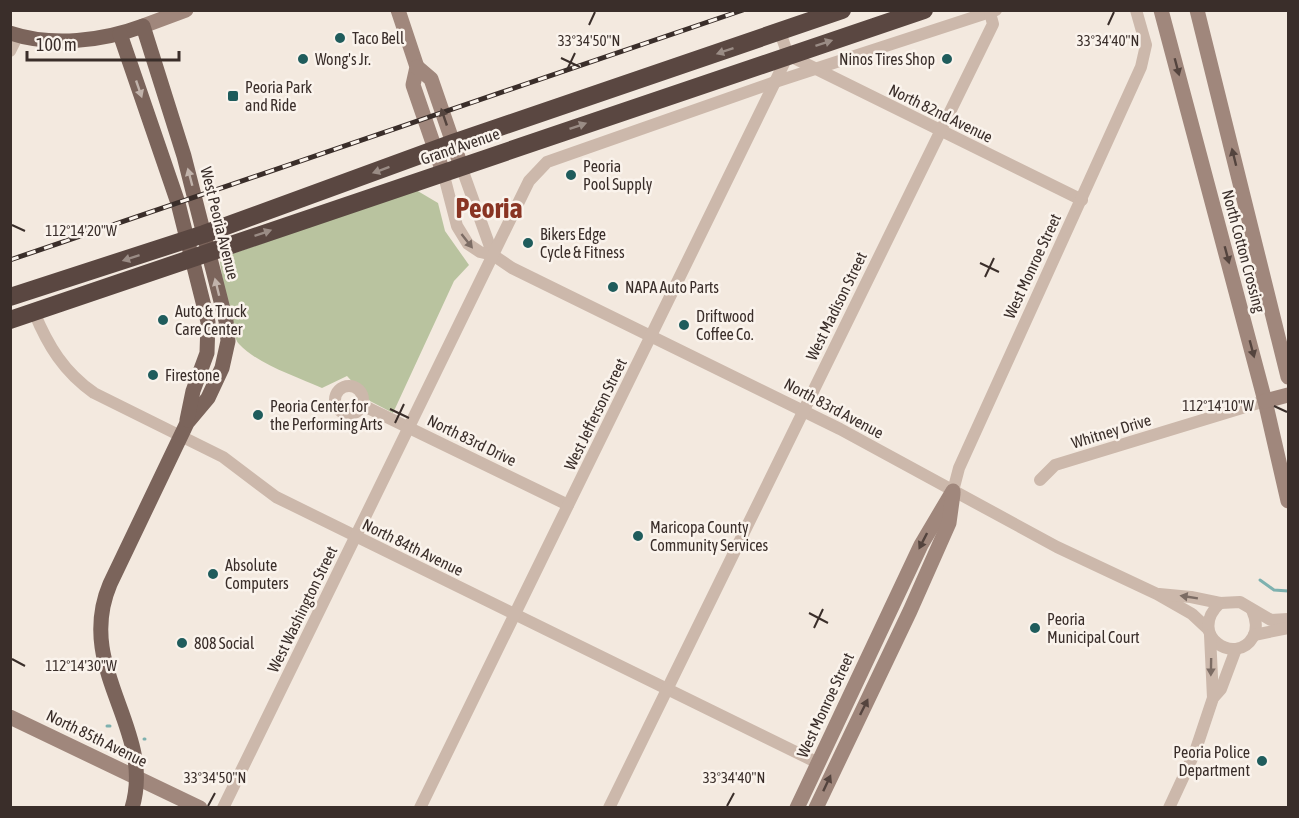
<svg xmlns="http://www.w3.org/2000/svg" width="1299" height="818" font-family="'Asap Condensed',sans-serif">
  <rect width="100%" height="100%" fill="#f3e9df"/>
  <path fill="#b9c39f" d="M416 190 438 203 445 231 469 265 454 281 393 413 370 401 347 376 322 388C295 376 259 365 239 344 231 336 222 276 220 262L229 255Z"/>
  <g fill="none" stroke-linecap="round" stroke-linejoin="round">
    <g stroke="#7eb1af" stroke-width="3">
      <polyline points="1260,580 1274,590 1288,591"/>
      <polyline points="107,726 110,726"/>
      <polyline points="144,739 145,739"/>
    </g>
    <g stroke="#ccb8ab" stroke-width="12">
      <polyline points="10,51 18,35"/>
      <polyline points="788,55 1082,200"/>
      <polyline points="461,166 493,255"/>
      <polyline points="443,172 457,226 468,244 480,252 493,255 512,268 840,429 1057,547 1157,594 1192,614 1208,629"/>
      <path d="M34 312C48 346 64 372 94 393L223 457 276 497 818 763"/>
      <circle cx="349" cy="400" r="14"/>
      <polyline points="362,405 568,505"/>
      <polyline points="1040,480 1055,465 1265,401"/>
      <polyline points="953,491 959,468 1141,67 1146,45 1136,10"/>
      <polyline points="1159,594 1191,597 1220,603 1240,602 1271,620 1288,619"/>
      <path d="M1220 603C1186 635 1236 667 1253 637 1258 628 1256 619 1252 610"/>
      <polyline points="1210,635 1213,698"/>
      <polyline points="1254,635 1288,628"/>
      <polyline points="223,808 529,181 547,162 775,82 996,10"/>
      <polyline points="420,808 775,82 788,55 780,32"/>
      <polyline points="609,808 993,24 990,13"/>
      <polyline points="1169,808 1195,752 1213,698 1221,689 1236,649"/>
    </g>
    <g stroke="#a0877c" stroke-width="15">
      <polyline points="398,10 417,67 413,85 443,172"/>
      <polyline points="1161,10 1265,401 1288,501"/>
      <polyline points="1197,10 1288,377"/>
      <polyline points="143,26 186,10"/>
      <polyline points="417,67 431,79 461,166"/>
      <polyline points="1265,401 1288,395"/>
      <polyline points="10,717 200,808"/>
      <polyline points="797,808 921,545 953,491"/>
      <polyline points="816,808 910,611 949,523 953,494"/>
    </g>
    <g stroke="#7b645b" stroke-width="15">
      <path d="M10 33C52 47 103 41 143 26L184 156 226 321 228 341 222 368 208 398 187 423 110 584C74 669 156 729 132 808"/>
      <polyline points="120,34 178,203 208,322 207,353 193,391 187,420"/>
    </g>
    <g stroke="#5a4741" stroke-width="18">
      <polyline points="10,297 204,234 453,143 842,10"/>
      <polyline points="10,320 924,10"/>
    </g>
    <g stroke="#3a2e2a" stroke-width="5">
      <polyline id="rail" points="10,260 743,10"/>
    </g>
    <use href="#rail" stroke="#faf3ec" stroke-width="3" stroke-dasharray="9" stroke-linecap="butt"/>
  </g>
  <defs><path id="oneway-solid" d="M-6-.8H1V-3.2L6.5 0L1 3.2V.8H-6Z" transform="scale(1.5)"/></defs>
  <g fill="#9a8c85">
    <use href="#oneway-solid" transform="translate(824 43) rotate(-18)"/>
    <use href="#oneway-solid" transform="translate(725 51) rotate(161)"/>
    <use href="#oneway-solid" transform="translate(578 126) rotate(-19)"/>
    <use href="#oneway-solid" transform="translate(381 170) rotate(160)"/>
    <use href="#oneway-solid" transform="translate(263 233) rotate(-19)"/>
    <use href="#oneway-solid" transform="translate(131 258) rotate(162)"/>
  </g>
  <g fill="#54443e">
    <use href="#oneway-solid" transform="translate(1177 67) rotate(75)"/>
    <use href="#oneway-solid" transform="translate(444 117) rotate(-109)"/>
    <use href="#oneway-solid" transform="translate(1234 157) rotate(-104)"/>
    <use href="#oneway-solid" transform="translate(1227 255) rotate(75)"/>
    <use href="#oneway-solid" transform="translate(1252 349) rotate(75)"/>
    <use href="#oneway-solid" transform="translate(923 541) rotate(117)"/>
    <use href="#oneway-solid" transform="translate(864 707) rotate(-64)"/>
    <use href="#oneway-solid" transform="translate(827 783) rotate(-65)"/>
  </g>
  <g fill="#c1b3ab">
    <use href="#oneway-solid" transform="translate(139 89) rotate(71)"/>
    <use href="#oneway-solid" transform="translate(190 177) rotate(-105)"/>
    <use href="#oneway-solid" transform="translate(217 287) rotate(-104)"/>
  </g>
  <g fill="#7c6c64">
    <use href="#oneway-solid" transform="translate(467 241) rotate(52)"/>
    <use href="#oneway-solid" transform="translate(1189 597) rotate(-171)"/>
    <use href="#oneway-solid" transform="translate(1211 667) rotate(91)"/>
  </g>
  <path fill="none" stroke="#3a2e2a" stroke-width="2" d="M589 25 595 12M1108 25 1114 12M561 58 580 67M566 72 575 53M12 225 25 231M980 263 999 272M985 277 994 258M1274 406 1287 412M390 409 409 418M395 423 404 404M809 613 828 623M814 628 823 609M12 659 25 666M208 806 215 793M727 806 734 793"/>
  <g fill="#1f5c5c" stroke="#faf3ec" stroke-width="2">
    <circle cx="340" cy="38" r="6"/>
    <circle cx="303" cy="59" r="6"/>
    <circle cx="947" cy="59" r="6"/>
    <rect x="227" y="90" width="12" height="12" rx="3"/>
    <circle cx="571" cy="175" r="6"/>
    <circle cx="528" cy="243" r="6"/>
    <circle cx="613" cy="287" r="6"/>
    <circle cx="163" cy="320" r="6"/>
    <circle cx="684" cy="325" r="6"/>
    <circle cx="153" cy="375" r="6"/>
    <circle cx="258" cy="415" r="6"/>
    <circle cx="638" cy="536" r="6"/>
    <circle cx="213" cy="574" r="6"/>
    <circle cx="1035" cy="628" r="6"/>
    <circle cx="182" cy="643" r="6"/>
    <circle cx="1262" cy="761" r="6"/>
  </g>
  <g text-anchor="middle" stroke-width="5" stroke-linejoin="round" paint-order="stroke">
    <g font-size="16" fill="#3a2e2a" stroke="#faf3ec" text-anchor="start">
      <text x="352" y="44">Taco Bell</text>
      <text x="315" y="65">Wong's Jr.</text>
      <text x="935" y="65" text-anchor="end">Ninos Tires Shop</text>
      <text x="245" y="93">Peoria Park<tspan x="245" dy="18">and Ride</tspan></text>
      <text x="583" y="172">Peoria<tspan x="583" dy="18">Pool Supply</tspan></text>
      <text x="540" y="240">Bikers Edge<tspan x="540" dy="18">Cycle &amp; Fitness</tspan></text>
      <text x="625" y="293">NAPA Auto Parts</text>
      <text x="175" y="317">Auto &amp; Truck<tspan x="175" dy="18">Care Center</tspan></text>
      <text x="696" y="322">Driftwood<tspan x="696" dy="18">Coffee Co.</tspan></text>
      <text x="165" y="381">Firestone</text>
      <text x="270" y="412">Peoria Center for<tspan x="270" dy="18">the Performing Arts</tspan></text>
      <text x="650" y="533">Maricopa County<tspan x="650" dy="18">Community Services</tspan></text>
      <text x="225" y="571">Absolute<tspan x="225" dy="18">Computers</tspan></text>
      <text x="1047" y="625">Peoria<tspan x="1047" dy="18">Municipal Court</tspan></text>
      <text x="194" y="649">808 Social</text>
      <text x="1250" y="758" text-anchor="end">Peoria Police<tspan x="1250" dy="18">Department</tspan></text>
    </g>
    <g font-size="16" fill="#3a2e2a" stroke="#faf3ec">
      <text transform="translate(941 113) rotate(26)" y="6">North 82nd Avenue</text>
      <text transform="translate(460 146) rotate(-19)" y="6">Grand Avenue</text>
      <text transform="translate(220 223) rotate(76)" y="6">West Peoria Avenue</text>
      <text transform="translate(1244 251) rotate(75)" y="6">North Cotton Crossing</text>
      <text transform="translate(1032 266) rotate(-65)" y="6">West Monroe Street</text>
      <text transform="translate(836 306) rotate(-64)" y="6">West Madison Street</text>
      <text transform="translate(834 408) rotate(28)" y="6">North 83rd Avenue</text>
      <text transform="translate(595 414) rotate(-64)" y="6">West Jefferson Street</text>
      <text transform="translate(1111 431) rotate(-17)" y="6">Whitney Drive</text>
      <text transform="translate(472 440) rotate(26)" y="6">North 83rd Drive</text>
      <text transform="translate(413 547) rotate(26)" y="6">North 84th Avenue</text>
      <text transform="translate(302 609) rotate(-64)" y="6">West Washington Street</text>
      <text transform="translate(825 705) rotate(-65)" y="6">West Monroe Street</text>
      <text transform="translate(97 738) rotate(26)" y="6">North 85th Avenue</text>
    </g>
    <g font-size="28" font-weight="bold" fill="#893423" stroke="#faf3ec">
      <text x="489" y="218">Peoria</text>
    </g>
  </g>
  <g font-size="15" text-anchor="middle" fill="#3a2e2a" stroke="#faf3ec" stroke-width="5" stroke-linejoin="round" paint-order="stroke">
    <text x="589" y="46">33°34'50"N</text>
    <text x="1108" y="46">33°34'40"N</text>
    <text x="81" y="236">112°14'20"W</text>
    <text x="1218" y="411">112°14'10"W</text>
    <text x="81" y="671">112°14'30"W</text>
    <text x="215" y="783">33°34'50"N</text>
    <text x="734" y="783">33°34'40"N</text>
  </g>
  <rect width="1299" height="818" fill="none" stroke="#3a2e2a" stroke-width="24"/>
  <path d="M27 51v9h152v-9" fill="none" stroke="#3a2e2a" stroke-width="3"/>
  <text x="36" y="51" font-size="18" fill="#3a2e2a" stroke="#faf3ec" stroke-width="4.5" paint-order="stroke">100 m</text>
</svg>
